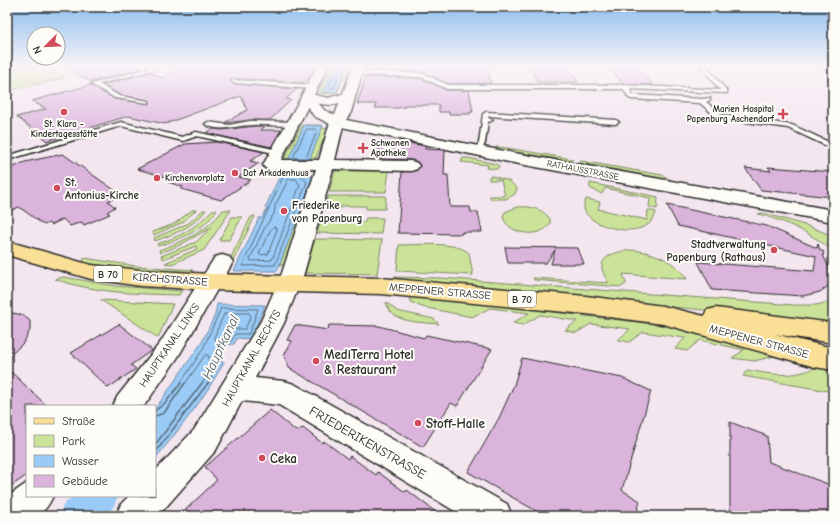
<svg xmlns="http://www.w3.org/2000/svg" width="840" height="523" font-family="'Comic Neue',sans-serif">
  <rect width="100%" height="100%" fill="#f3e6ef"/>
  <filter id="ink" filterUnits="userSpaceOnUse"><feTurbulence type="fractalNoise" baseFrequency=".025" numOctaves="2"/><feDisplacementMap in="SourceGraphic" scale="8" xChannelSelector="R" yChannelSelector="G"/><feConvolveMatrix kernelMatrix="1 2 1 2 8 2 1 2 1" color-interpolation-filters="sRGB"/></filter>
  <g filter="url(#ink)">
    <g fill="#cbe399" stroke="#7b8762">
      <polygon points="7,66 46,66 65,78 7,91"/>
      <polygon points="331,66 350,66 346,79 342,80 337,94 318,93"/>
      <polygon points="307,125 322,125 322,128 328,129 316,158 310,158 309,161 287,162 287,159 284,159 301,126"/>
      <polygon points="496,147 507,148 572,159 572,161 494,149"/>
      <polygon points="463,158 468,158 496,164 499,166 497,169 487,168 488,165 461,162"/>
      <polygon points="581,161 662,175 671,180 580,163"/>
      <polygon points="335,171 389,171 386,192 329,192"/>
      <polygon points="492,176 509,181 517,188 515,194 506,199 490,199 490,196 505,196 501,180 489,180 489,177"/>
      <polygon points="590,183 658,197 657,209 649,207 650,198 605,188 602,194 590,188"/>
      <polygon points="328,196 386,196 385,209 366,209 366,206 341,206 340,209 324,209"/>
      <path d="M586 199 600 202 598 209 647 220 648 210 656 212C649 244 586 227 584 208 583 205 585 201 586 199Z"/>
      <path d="M517 207C530 206 542 208 550 219V224C540 239 508 235 503 217L505 212Z"/>
      <polygon points="192,210 196,210 183,222 154,235 153,232 174,224"/>
      <path d="M203 210H206C194 227 174 234 155 241L154 238 189 223Z"/>
      <path d="M212 210H217C203 231 181 239 158 246L157 244C178 237 197 228 212 210Z"/>
      <path d="M223 210H231L204 250 172 264 165 263 197 249 196 246 163 259 161 256 196 242 212 227 180 245 160 253 159 250C183 241 207 232 223 210Z"/>
      <path d="M763 213 808 226 833 236V251C811 233 786 221 758 214Z"/>
      <polygon points="255,216 231,265 227,265 251,217"/>
      <polygon points="232,217 242,217 229,240 219,240"/>
      <polygon points="297,217 303,217 285,265 280,265"/>
      <polygon points="322,218 339,218 338,222 365,222 366,218 383,218 381,234 317,233"/>
      <polygon points="315,239 382,240 377,274 305,273"/>
      <path d="M399 245C418 245 456 241 469 253L473 275 397 271Z"/>
      <path d="M631 250C654 252 674 260 687 279L623 274 626 284 621 287 534 280 533 278 608 283C607 279 603 273 602 269 600 254 622 251 631 250Z"/>
      <path d="M84 258 136 266 193 270 191 274C155 273 119 270 83 262Z"/>
      <path d="M64 277 116 286 182 291 179 295C137 294 95 293 55 279Z"/>
      <polygon points="394,277 441,278 794,305 816,305 833,301 833,323 394,279"/>
      <polygon points="409,297 493,305 670,326 779,355 754,361 732,358 744,350 700,340 687,351 675,349 685,338 643,332 629,342 618,340 630,329 591,324 576,333 565,330 577,321 540,315 523,325 513,323 529,313 490,308 472,317 422,307 412,303"/>
      <polygon points="101,300 173,304 158,338"/>
      <path d="M386 302 397 311 434 319 439 324C422 322 390 324 386 302Z"/>
      <path d="M816 367 833 372V392L743 376 747 370C771 374 793 379 816 367Z"/>
    </g>
    <g fill="#9acbf6" stroke="#6e8ba5">
      <polygon points="335,66 347,66 337,92 322,92"/>
      <polygon points="304,125 323,126 309,161 287,162"/>
      <polygon points="287,170 303,170 305,171 304,176 314,176 277,271 234,271 259,218 262,218 267,209 265,208 282,171"/>
      <path d="M217 304 265 305 251 339 237 338 234 344C226 344 220 347 217 355L219 360 224 362C205 398 180 428 155 459V409L202 342 215 315Z"/>
      <polygon points="84,496 119,496 102,513"/>
    </g>
    <g fill="none" stroke-linecap="round" stroke-linejoin="round">
      <g stroke="#576b7c" stroke-width="1">
        <polygon points="336,73 339,74 334,88 330,88 329,86"/>
        <polygon points="307,129 315,129 317,131 306,158 295,158 294,156"/>
        <polygon points="287,174 299,174 307,182 275,265 242,266 284,175"/>
        <polygon points="289,179 296,179 300,185 272,260 251,261 250,259 265,227 274,214 275,206"/>
        <polygon points="274,227 277,229 268,254 260,255 259,253 270,231"/>
        <polygon points="225,313 249,313 251,316 245,329 234,329 228,336 216,340 214,338"/>
        <polyline points="180,384 203,349 221,308 258,309 249,334 235,334 232,340 216,348 213,355 218,366 208,384"/>
        <polyline points="185,384 205,355 208,355 212,366 202,384"/>
      </g>
      <g stroke="#576b7c" stroke-width="1.5">
        <polyline points="155,411 166,402 181,383"/>
        <polyline points="155,416 164,413 185,383"/>
        <polyline points="155,445 202,383"/>
        <polyline points="155,453 208,383"/>
      </g>
      <polygon fill="#9acbf6" fill-rule="evenodd" points="74,496 118,496 113,508 103,516 59,516 64,504"/>
    </g>
    <g fill="#dbb4dc" stroke="#2b2b2b">
      <polygon points="64,66 138,66 142,68 91,82"/>
      <polygon points="186,66 234,70 241,66 315,66 310,77 303,83 232,78 230,80 234,84 297,89 286,99 291,100 270,120 250,120 224,123 247,110 241,96 165,124 128,116 47,141 17,117 46,109 32,101 90,85 115,99 150,104 149,100 120,95 103,85 150,72 162,78"/>
      <polygon points="396,66 487,66 491,83 448,84 423,72 395,71"/>
      <polygon points="530,66 567,66 578,82 537,82"/>
      <polygon points="608,66 635,66 653,85 623,84"/>
      <polygon points="366,77 421,78 446,90 469,90 473,112 470,112 470,114 449,114 449,112 439,112 439,105 405,105 405,107 396,108 375,108 376,104 357,104"/>
      <polygon points="256,126 264,126 260,130 281,130 271,147 206,133 213,129 222,130"/>
      <polygon points="217,142 264,152 250,161 259,163 239,177 251,180 221,200 181,189 183,187 168,182 173,179 137,169 185,144"/>
      <polygon points="380,142 404,142 425,146 425,149 445,150 444,175 448,175 450,207 470,207 471,212 478,212 482,232 462,232 462,234 398,233 402,172 417,170 420,165 417,162 411,160 378,159"/>
      <polygon points="63,154 120,194 115,196 118,197 108,201 115,207 107,212 110,214 84,225 82,222 70,226 63,219 51,225 49,223 44,225 19,207 7,212 7,177 11,168 25,162"/>
      <polygon points="768,167 833,172 833,197 761,190 745,168 771,171"/>
      <polygon points="667,205 767,226 817,248 818,244 820,250 824,252 823,255 832,274 831,284 820,292 803,296 712,290 698,262 814,271 816,256 678,226"/>
      <polygon points="505,247 578,248 584,264 551,264 555,250 546,263 508,263"/>
      <polygon points="7,312 23,315 30,321 30,330 24,342 7,359"/>
      <polygon points="119,324 152,350 131,365 136,369 108,388 71,353"/>
      <polygon points="295,325 328,330 329,325 379,326 424,338 426,335 492,349 457,406 451,403 423,447 289,368 284,355 292,341 287,340"/>
      <polygon points="522,358 622,378 651,391 622,490 640,501 636,516 545,516 468,472 499,418 514,385"/>
      <polygon points="7,368 47,406 27,406 27,475 7,489"/>
      <polygon points="270,410 296,431 303,428 322,443 324,441 348,459 350,456 376,475 378,472 405,492 407,490 441,516 179,516 217,480 205,467"/>
      <polygon points="730,422 767,436 769,462 833,486 833,516 730,516"/>
    </g>
    <g fill="none" stroke-linecap="round" stroke-linejoin="round">
      <g stroke="#2b2b2b" stroke-width="3">
        <g id="lane">
          <polygon points="148,66 154,66 157,69 99,84 119,96 149,101 149,103 115,98 91,84 150,68"/>
          <polygon points="701,66 706,66 727,91 727,93 629,89 633,95 702,99 710,98 710,100 706,102 722,115 792,125 833,144 833,149 788,128 718,118 700,103 631,99 629,98 623,89 447,89 421,77 356,75 353,73 356,71 422,73 448,85 625,85 720,90"/>
          <polygon points="816,66 833,66 833,69 818,67"/>
          <polygon points="232,80 314,85 317,87 314,89 234,83 231,81"/>
          <polygon points="486,112 616,120 619,122 616,124 489,116 488,118 493,120 488,122 485,143 481,152 478,152 474,150 479,143 483,114"/>
          <path d="M250 121 293 122 296 124 293 126C279 126 265 124 251 125 237 125 218 133 205 124L208 122 229 125Z"/>
          <polygon points="121,122 182,137 196,132 278,150 282,152 278,154 197,136 183,141 121,126 7,160 7,156"/>
        </g>
      </g>
      <g stroke="#2b2b2b" stroke-width="3">
        <g id="street">
          <path d="M349 92 355 96C346 108 323 105 310 102L281 160H319L330 122 332 119H342L344 122 335 160 411 161 417 163 419 166 417 169 411 171 333 169 304 273 284 323 255 378 284 381 294 384 507 504 512 516H463L279 405 242 401 216 450 158 516H116L121 504 129 496H155V471L194 430 261 321 282 273 316 169 271 170 265 168 263 165 303 94 307 93 328 98Z"/>
          <polygon points="222,255 229,257 233,262 178,357 144,406 113,406 117,397 160,343 215,257"/>
          <path d="M27 483V496H53C42 521 31 516 7 516V497Z"/>
        </g>
      </g>
      <g stroke="#2b2b2b" stroke-width="3">
        <polygon id="secondary" points="317,66 328,66 313,97 324,110 335,115 353,66 364,66 351,112 346,120 509,152 833,210 833,222 509,162 332,125 314,116 301,97"/>
      </g>
      <g stroke="#2b2b2b" stroke-width="3">
        <polygon id="primary" points="7,241 91,265 141,270 211,274 381,278 586,296 663,306 704,316 707,310 716,308 833,323 833,343 774,334 833,348 833,370 815,367 663,324 586,314 381,294 211,290 141,286 91,279 7,255"/>
      </g>
      <use href="#lane" fill="#fdfcf7" fill-rule="evenodd"/>
      <use href="#street" fill="#fdfcf7" fill-rule="evenodd"/>
      <use href="#secondary" fill="#fdfcf7" fill-rule="evenodd"/>
      <use href="#primary" fill="#fadf96" fill-rule="evenodd"/>
    </g>
  </g>
  <linearGradient id="sky" x2="0" y2="1"><stop stop-color="#89bdee"/><stop offset="0.47" stop-color="#faf4f8"/><stop offset="1" stop-color="#faf4f8" stop-opacity="0"/></linearGradient>
  <rect width="840" height="140" fill="url(#sky)"/>
  <g fill="#d1495b" stroke="#fdfcf7" stroke-width="1.5">
    <circle cx="64" cy="112" r="4"/>
    <path d="M781 108h4v4h4v4h-4v4h-4v-4h-4v-4h4z"/>
    <path d="M361 142h4v4h4v4h-4v4h-4v-4h-4v-4h4z"/>
    <circle cx="235" cy="173" r="4"/>
    <circle cx="157" cy="178" r="4"/>
    <circle cx="57" cy="188" r="4"/>
    <circle cx="284" cy="211" r="4"/>
    <circle cx="774" cy="250" r="4"/>
    <circle cx="316" cy="361" r="4"/>
    <circle cx="418" cy="423" r="4"/>
    <circle cx="262" cy="458" r="4"/>
  </g>
  <g text-anchor="middle" stroke-width="4" stroke-linejoin="round" paint-order="stroke">
    <g font-size="9" font-weight="bold" fill="#2b2b2b" stroke="#fdfcf7" text-anchor="start">
      <text x="774" y="112" text-anchor="end">Marien Hospital<tspan x="774" dy="10">Papenburg Aschendorf</tspan></text>
      <text x="64" y="127" text-anchor="middle">St. Klara -<tspan x="64" dy="10">Kindertagesstätte</tspan></text>
      <text x="371" y="146">Schwanen<tspan x="371" dy="10">Apotheke</tspan></text>
      <text x="243" y="176">Dat Arkadenhuus</text>
      <text x="165" y="181">Kirchenvorplatz</text>
    </g>
    <g font-size="9" fill="#2b2b2b" stroke="#fdfcf7">
      <text transform="translate(583 170) rotate(11)" y="3">RATHAUSSTRASSE</text>
    </g>
    <g fill="#fdfcf7" stroke="#6a6a68" stroke-width="1">
      <rect x="94" y="266" width="28" height="16" rx="3"/>
      <rect x="508" y="291" width="28" height="16" rx="3"/>
    </g>
    <g font-size="10" font-weight="bold" fill="#2b2b2b">
      <text x="108" y="278">B 70</text>
      <text x="522" y="303">B 70</text>
    </g>
    <g font-size="11" font-weight="bold" fill="#2b2b2b" stroke="#fdfcf7" text-anchor="start">
      <text x="65" y="186">St.<tspan x="65" dy="13">Antonius-Kirche</tspan></text>
      <text x="292" y="209">Friederike<tspan x="292" dy="13">von Papenburg</tspan></text>
      <text x="766" y="248" text-anchor="end">Stadtverwaltung<tspan x="766" dy="13">Papenburg (Rathaus)</tspan></text>
    </g>
    <g font-size="11" fill="#2b2b2b" stroke="#fdfcf7">
      <text transform="translate(170 279) rotate(4)" y="4">KIRCHSTRASSE</text>
      <text transform="translate(440 291) rotate(5)" y="4">MEPPENER STRASSE</text>
      <text transform="translate(759 341) rotate(15)" y="4">MEPPENER STRASSE</text>
      <text transform="translate(169 345) rotate(-56)" y="4">HAUPTKANAL LINKS</text>
      <text transform="translate(251 358) rotate(-61)" y="4">HAUPTKANAL RECHTS</text>
    </g>
    <g font-size="13" font-weight="bold" fill="#2b2b2b" stroke="#fdfcf7" text-anchor="start">
      <text x="324" y="359">MediTerra Hotel<tspan x="324" dy="15">&amp; Restaurant</tspan></text>
      <text x="426" y="428">Stoff-Halle</text>
      <text x="270" y="463">Ceka</text>
    </g>
    <g font-size="13" fill="#2b2b2b" stroke="#fdfcf7">
      <text transform="translate(368 442) rotate(30)" y="5">FRIEDERIKENSTRASSE</text>
    </g>
    <g font-size="14" font-style="italic" fill="#4c5b68" stroke="#fdfcf7">
      <text transform="translate(220 347) rotate(-65)" y="5">Hauptkanal</text>
    </g>
  </g>
  <rect width="840" height="523" fill="none" stroke="#fdfcf7" stroke-width="24"/>
  <rect x="12" y="12" width="816" height="499" fill="none" stroke="#2b2b2b" stroke-width="1.5" filter="url(#ink)"/>
  <rect x="26" y="405" width="130" height="92" fill="#fdfcf7" stroke="#a9a8a5"/>
  <rect x="34" y="418" width="20" height="6" fill="#fadf96" stroke="#a9a8a5"/>
  <text x="62" y="425" font-size="12" fill="#2b2b2b">Straße</text>
  <rect x="34" y="435" width="20" height="12" fill="#cbe399" stroke="#a9a8a5"/>
  <text x="62" y="445" font-size="12" fill="#2b2b2b">Park</text>
  <rect x="34" y="455" width="20" height="12" fill="#9acbf6" stroke="#a9a8a5"/>
  <text x="62" y="465" font-size="12" fill="#2b2b2b">Wasser</text>
  <rect x="34" y="475" width="20" height="12" fill="#dbb4dc" stroke="#a9a8a5"/>
  <text x="62" y="485" font-size="12" fill="#2b2b2b">Gebäude</text>
  <g transform="translate(46 46) rotate(246)"><circle r="19" fill="#fdfcf7" stroke="#a9a8a5"/>
  <path d="M0-3L7 15L0 10L-7 15Z" fill="#d1495b"/>
  <text y="-6" font-size="11" font-weight="bold" text-anchor="middle" fill="#2b2b2b">N</text>
  </g>
</svg>
